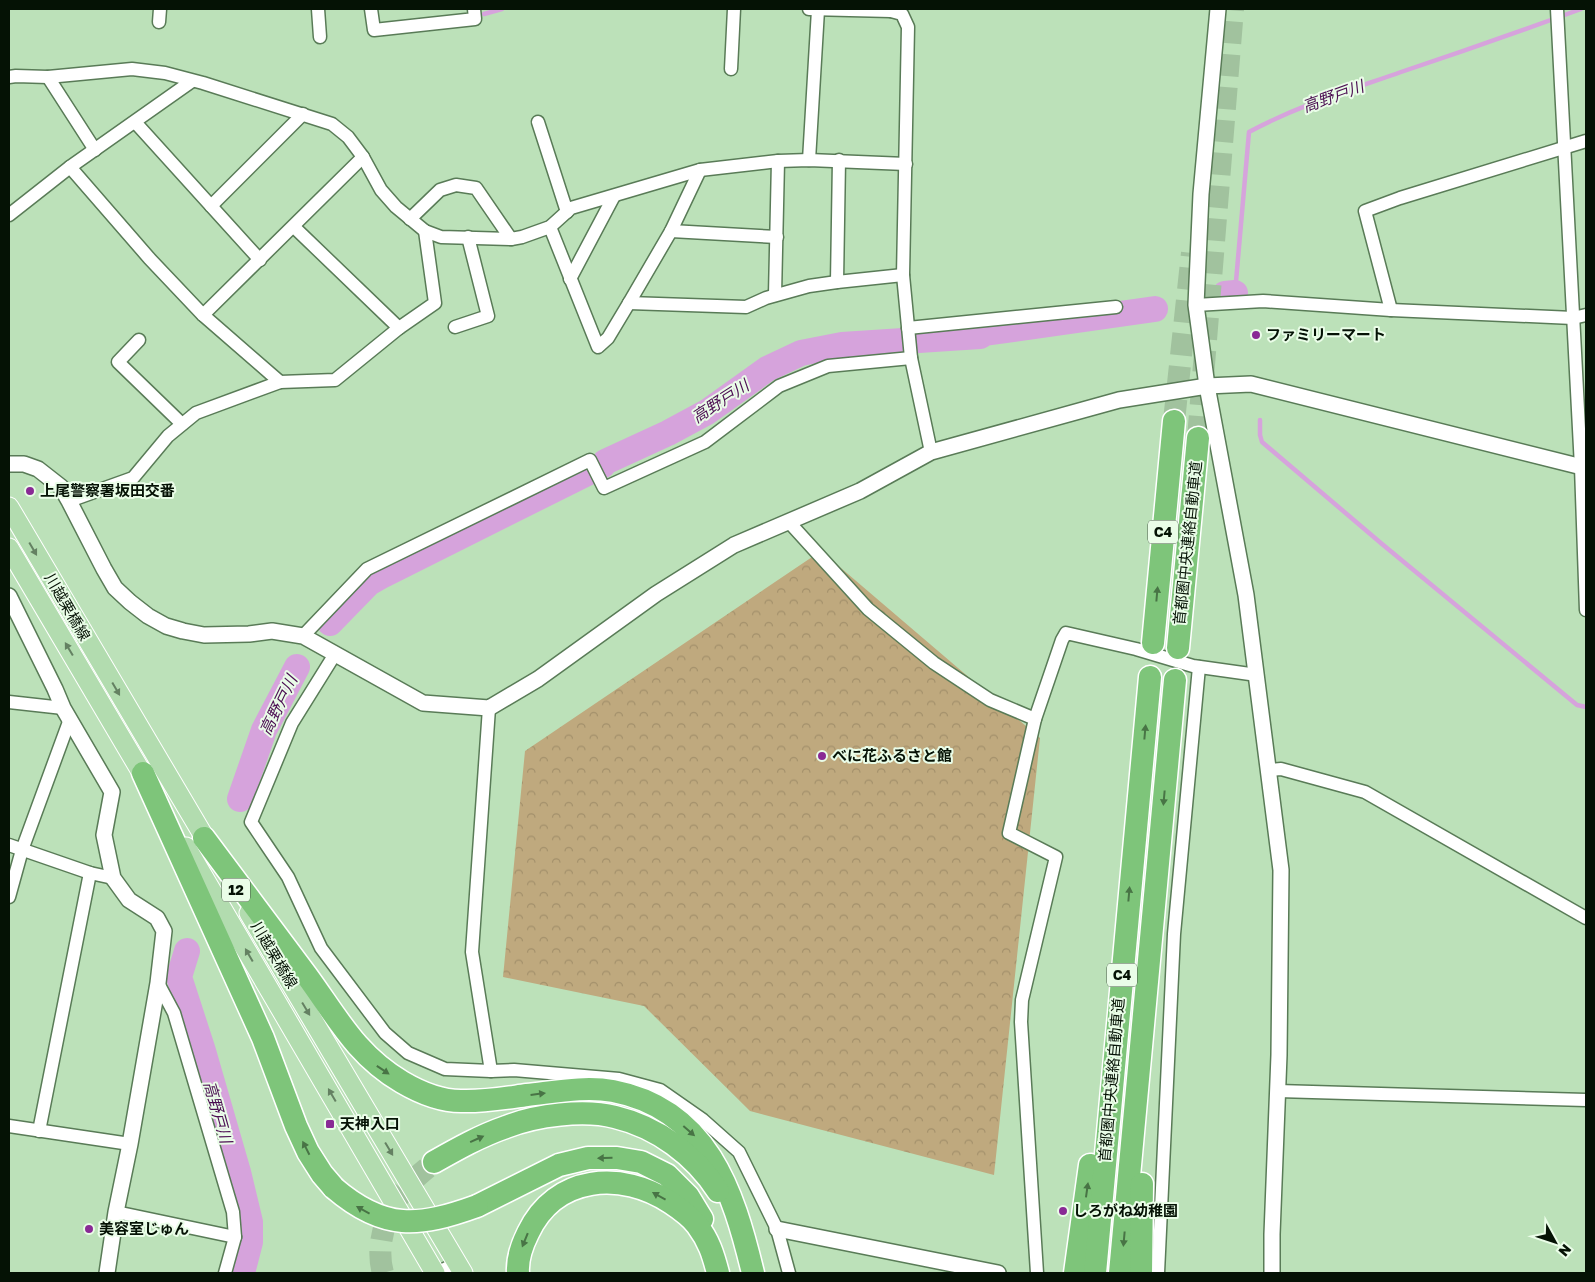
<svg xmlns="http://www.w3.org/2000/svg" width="1595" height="1282" font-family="'Golos Text','Noto Sans JP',sans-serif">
  <defs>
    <pattern id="forest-crowns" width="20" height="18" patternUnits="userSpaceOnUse" patternTransform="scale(1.25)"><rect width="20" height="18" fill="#bfa97e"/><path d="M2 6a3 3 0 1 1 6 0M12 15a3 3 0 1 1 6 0" fill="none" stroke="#a3906b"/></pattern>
  </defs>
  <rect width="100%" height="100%" fill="#bce1b9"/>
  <polygon fill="url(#forest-crowns)" points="821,551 1040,738 994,1175 750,1111 644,1006 503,977 525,751"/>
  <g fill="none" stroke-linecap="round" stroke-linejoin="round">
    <g stroke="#d6a3dc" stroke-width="4.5">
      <polyline points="484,14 502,9"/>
      <path d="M1235 293 1249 132C1297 106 1350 90 1401 72 1461 52 1521 31 1581 9"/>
      <polyline points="1260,420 1260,435 1262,442 1382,544 1577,705 1586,707"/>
    </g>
    <g stroke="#d6a3dc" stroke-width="26">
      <polyline points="1225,294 1235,293"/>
      <polyline points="330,623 369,583 383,575 603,465 605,462 668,433 707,412 767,369 801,353 842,345 980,336 985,333 1155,309"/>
      <polyline points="240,799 264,730 297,667"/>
      <polyline points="187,951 179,977 203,1051 238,1172 250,1222 250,1242 242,1273"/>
    </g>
    <g stroke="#a1c29e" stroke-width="22" stroke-dasharray="22 11" stroke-linecap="butt">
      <polyline points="1174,421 1192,253"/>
      <polyline points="1198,438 1233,9"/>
      <path d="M383 1273C375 1246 386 1210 405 1189 413 1179 424 1171 434 1162"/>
    </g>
    <g stroke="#597b57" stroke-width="15">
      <g id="minor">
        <polyline points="318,9 320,37"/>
        <polyline points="371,9 374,30 475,19 474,9"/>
        <polyline points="809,9 891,11"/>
        <polyline points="891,9 891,11 902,14 908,27 903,275 911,358 931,452"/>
        <polyline points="1557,9 1581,467 1586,610"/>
        <polyline points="159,22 160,9"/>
        <polyline points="731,69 734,9"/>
        <polyline points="9,77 16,76 48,77 132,69 165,73 203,83 332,124 348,137 363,157 381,190 396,207 425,231 441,237 511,239 522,237 550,227 571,208 700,170 778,161 809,160 906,164"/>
        <polyline points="48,77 95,150"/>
        <polyline points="135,122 260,260"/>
        <polyline points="538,122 567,212"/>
        <polyline points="809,160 818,10"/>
        <polyline points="70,167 149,258 203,315 280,382 335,380 399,328 435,303 425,231"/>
        <polyline points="211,206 303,114"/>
        <polyline points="9,215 70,167 192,81"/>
        <polyline points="410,219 440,190 456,185 476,188 511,239"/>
        <polyline points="294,227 399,328"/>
        <polyline points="550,227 598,347 608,338 629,303 671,231 700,170"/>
        <polyline points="671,231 777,237"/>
        <polyline points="570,279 614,196"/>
        <polyline points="837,282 839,160"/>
        <polyline points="775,295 778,161"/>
        <polyline points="629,303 746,307 766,298 809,286 837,282 903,275"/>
        <polyline points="1196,305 1263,301 1391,310 1573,318 1586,315"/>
        <polyline points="1391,310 1365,211 1400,198 1586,141"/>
        <polyline points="203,315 363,157"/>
        <polyline points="455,327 488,316 468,237"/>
        <polyline points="908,328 1116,307"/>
        <polyline points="139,340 118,362 182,424"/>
        <polyline points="69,501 133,478 168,436 196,413 280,382"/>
        <polyline points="788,521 868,609 934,663 990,700 1035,719 1009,833 1056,857 1022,1000 1021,1022 1037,1273"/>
        <polyline points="303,636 367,569 590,460 604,488 705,442 779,386 828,366 911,358"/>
        <polyline points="335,654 292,723 251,822 288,877 321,948 385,1033 408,1053 445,1069 491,1071"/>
        <polyline points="9,702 63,708"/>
        <polyline points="489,708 472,952 491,1071 514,1070 619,1079 660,1090 703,1120 739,1152 777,1229 789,1273"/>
        <polyline points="1035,719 1062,640 1066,633 1136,649 1193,666 1257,675"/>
        <polyline points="1269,770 1281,769 1365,792 1586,918"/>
        <polyline points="9,845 90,873 113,878"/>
        <polyline points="9,897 22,850 70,719"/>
        <polyline points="158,983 174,1013 233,1212 235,1237 225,1273"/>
        <polyline points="1278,1091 1586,1100"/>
        <polyline points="9,1126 130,1144"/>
        <polyline points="39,1131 90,873"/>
        <polyline points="116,1212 235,1237"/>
        <polyline points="1158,1273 1174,934 1199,667"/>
      </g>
    </g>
    <g stroke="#597b57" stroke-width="18">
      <g id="tertiary">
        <polyline points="1218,9 1201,194 1196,305 1207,386 1246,595 1281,870 1279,1055 1272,1234 1272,1273"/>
        <polyline points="9,464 24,464 38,469 61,487 69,501 104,569 115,588 130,602 148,616 166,626 183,631 204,635 249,634 272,631 303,636 423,703 489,708 538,679 656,594 734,545 860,491 931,452 1119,400 1207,386 1251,384 1586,468"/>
        <polyline points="9,596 55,689 63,708 112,792 104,835 113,878 129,900 157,918 164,931 158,983 130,1144 116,1212 107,1273"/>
        <polyline points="777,1229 998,1273"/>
        <polyline points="440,1273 458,1264"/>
      </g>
    </g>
    <g stroke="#fff" stroke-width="21">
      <g id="primary">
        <polyline points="9,507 212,850"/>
        <polyline points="9,548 149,785"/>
        <polyline points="186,847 435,1273"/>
        <polyline points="249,913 463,1273"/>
      </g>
    </g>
    <g stroke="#fff" stroke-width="25">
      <g id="motorway">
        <polyline points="1153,643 1174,421"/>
        <polyline points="1178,648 1198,438"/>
        <polyline points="143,773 263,1038 296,1126 308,1152 322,1174 334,1188"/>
        <path d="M204 838C238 884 273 930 307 976 337 1017 356 1055 402 1082 419 1092 441 1101 461 1101 483 1102 505 1098 527 1095 555 1092 585 1086 613 1091 707 1109 733 1190 753 1273"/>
        <path d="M434 1162C457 1149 480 1136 506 1127 536 1115 584 1109 615 1117 657 1127 695 1155 718 1191"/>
        <polyline points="477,1206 559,1165 588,1158 617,1158 641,1162 667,1175 688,1196 702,1219"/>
        <path d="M518 1273C517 1259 522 1245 528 1233 555 1175 622 1170 671 1203 680 1209 690 1216 697 1225 709 1241 713 1254 718 1273"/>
        <polyline points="1075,1273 1090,1165"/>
        <polyline points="1095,1273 1150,677"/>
        <polyline points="1120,1273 1175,680"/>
        <polyline points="1141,1273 1142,1184"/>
      </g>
    </g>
    <use href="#minor" stroke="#fff" stroke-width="12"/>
    <use href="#tertiary" stroke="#fff" stroke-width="15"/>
    <use href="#primary" stroke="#b2dcaf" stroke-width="19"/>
    <use href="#motorway" stroke="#7ec57a" stroke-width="22"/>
    <g stroke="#fff" stroke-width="25" stroke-linecap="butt">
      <path id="motorway-bridge" d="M334 1188C384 1231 419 1227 477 1206"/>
    </g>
    <use href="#motorway-bridge" stroke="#7ec57a" stroke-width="22"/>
  </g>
  <defs><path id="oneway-solid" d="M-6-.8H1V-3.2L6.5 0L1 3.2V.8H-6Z" transform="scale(1.25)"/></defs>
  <g fill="#648162">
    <use href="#oneway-solid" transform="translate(33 549) rotate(60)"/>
    <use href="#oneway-solid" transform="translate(69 649) rotate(-121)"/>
    <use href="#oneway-solid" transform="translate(116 689) rotate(60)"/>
    <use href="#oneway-solid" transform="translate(249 955) rotate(-120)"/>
    <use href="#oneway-solid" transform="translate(306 1009) rotate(59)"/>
    <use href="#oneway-solid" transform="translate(332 1095) rotate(-120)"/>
    <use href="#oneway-solid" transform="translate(389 1149) rotate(59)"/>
  </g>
  <g fill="#487445">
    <use href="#oneway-solid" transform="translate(1157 594) rotate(-85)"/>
    <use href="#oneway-solid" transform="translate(1145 732) rotate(-85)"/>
    <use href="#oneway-solid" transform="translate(1164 798) rotate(95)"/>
    <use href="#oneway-solid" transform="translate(1129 894) rotate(-85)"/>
    <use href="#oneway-solid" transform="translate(383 1070) rotate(34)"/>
    <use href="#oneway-solid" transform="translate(538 1094) rotate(-7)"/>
    <use href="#oneway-solid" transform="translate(689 1131) rotate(41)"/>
    <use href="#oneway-solid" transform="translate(477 1139) rotate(-24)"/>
    <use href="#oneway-solid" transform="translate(306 1148) rotate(-117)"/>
    <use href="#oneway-solid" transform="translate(605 1158) rotate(179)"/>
    <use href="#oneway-solid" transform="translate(1087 1190) rotate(-82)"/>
    <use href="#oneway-solid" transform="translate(659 1196) rotate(-151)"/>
    <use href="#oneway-solid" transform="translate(363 1210) rotate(-151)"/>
    <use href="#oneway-solid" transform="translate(1124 1239) rotate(95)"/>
    <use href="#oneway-solid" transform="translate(525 1240) rotate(112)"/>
  </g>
  <g fill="#892a95" stroke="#eafde8" stroke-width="2">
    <circle cx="1256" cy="335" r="5"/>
    <circle cx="30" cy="491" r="5"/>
    <circle cx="822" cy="756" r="5"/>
    <rect x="325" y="1119" width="10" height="10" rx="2.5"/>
    <circle cx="1063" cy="1211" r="5"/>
    <circle cx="89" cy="1229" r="5"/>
  </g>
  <g text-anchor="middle" stroke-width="4" stroke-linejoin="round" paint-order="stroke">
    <g fill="#eafde8" stroke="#4a5849" stroke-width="1">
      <rect x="1148" y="520.5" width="30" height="23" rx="4"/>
      <rect x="222" y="878.5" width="28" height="23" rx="4"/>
      <rect x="1107" y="963.5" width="30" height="23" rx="4"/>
    </g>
    <g font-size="14" font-weight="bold" fill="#051205">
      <text x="1163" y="537">C4</text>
      <text x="236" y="895">12</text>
      <text x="1122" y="980">C4</text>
    </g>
    <g font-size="15" font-weight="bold" fill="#051205" stroke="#eafde8" text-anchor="start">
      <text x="1266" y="340">ファミリーマート</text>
      <text x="40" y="496">上尾警察署坂田交番</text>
      <text x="832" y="761">べに花ふるさと館</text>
      <text x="340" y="1129">天神入口</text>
      <text x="1073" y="1216">しろがね幼稚園</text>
      <text x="99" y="1234">美容室じゅん</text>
    </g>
    <g font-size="15" fill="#051205" stroke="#eafde8">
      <text transform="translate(1188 543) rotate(-84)" y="5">首都圏中央連絡自動車道</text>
      <text transform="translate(67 607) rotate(60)" y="5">川越栗橋線</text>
      <text transform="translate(274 955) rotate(59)" y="5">川越栗橋線</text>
      <text transform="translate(1112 1080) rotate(-85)" y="5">首都圏中央連絡自動車道</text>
    </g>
    <g font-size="16" font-style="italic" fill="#4b0d52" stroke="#eafde8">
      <text transform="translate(1333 96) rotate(-20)" y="6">高野戸川</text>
      <text transform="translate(720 401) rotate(-33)" y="6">高野戸川</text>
      <text transform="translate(278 705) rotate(-64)" y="6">高野戸川</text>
      <text transform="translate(218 1112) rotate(74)" y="6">高野戸川</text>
    </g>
  </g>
  <rect width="1595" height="1282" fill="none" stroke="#051205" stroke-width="20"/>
  <g transform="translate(1555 1242) rotate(130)" stroke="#eafde8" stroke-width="4" paint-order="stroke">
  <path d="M0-4L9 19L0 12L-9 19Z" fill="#051205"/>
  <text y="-8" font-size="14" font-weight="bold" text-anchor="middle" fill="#051205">N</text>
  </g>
</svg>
